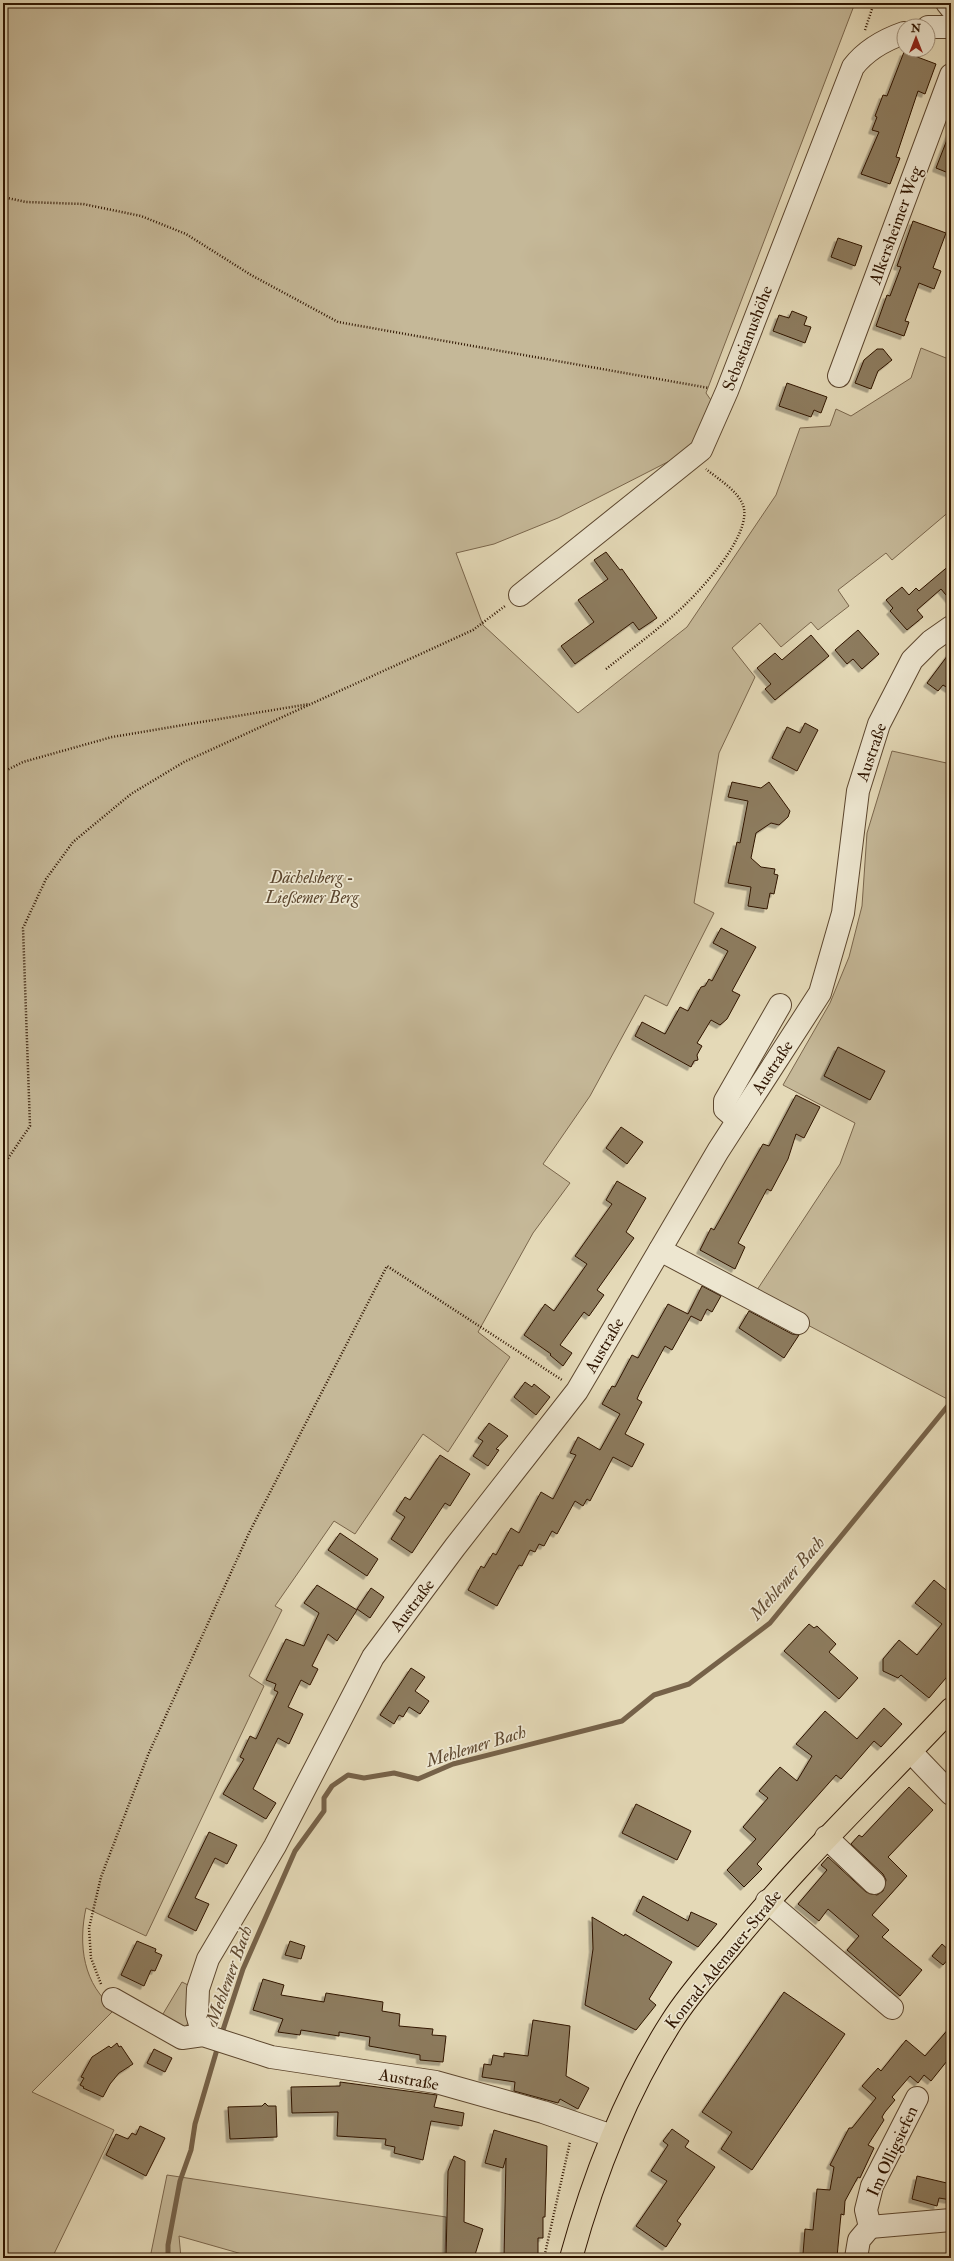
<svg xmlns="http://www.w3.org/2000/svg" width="954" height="2261" font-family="'IM FELL Double Pica',serif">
  <defs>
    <filter id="shadow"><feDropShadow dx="-3.5" dy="3.5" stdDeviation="0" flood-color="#0004"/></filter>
  </defs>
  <rect width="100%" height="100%" fill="#e4d9b7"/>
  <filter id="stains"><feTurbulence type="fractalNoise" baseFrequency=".005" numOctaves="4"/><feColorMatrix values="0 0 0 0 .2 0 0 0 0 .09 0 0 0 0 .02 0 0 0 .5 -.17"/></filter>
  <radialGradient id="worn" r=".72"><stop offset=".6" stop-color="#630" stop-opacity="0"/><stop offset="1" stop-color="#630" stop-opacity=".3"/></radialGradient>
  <g fill="#c5b898" stroke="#7a664c">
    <path d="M3 3H855L706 393 715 406 695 448 558 518 494 544 456 553 483 625 578 713 687 627 776 495 800 428 830 426 836 409 851 416 911 378 921 348 951 360V510L892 560 886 553 838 590 849 606 818 630 811 622 781 647 760 623 732 648 755 677 719 753 694 903 714 913 667 1006 645 995 590 1096 543 1164 570 1183 533 1233 478 1332 510 1357 448 1452 423 1434 355 1534 334 1521 275 1606 282 1610 249 1676 264 1686 146 1936 86 1908C78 1945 83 1985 115 2009L32 2092 114 2130 52 2258H3Z"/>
    <polygon points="892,751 951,764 951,1401 753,1296 840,1164 855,1123 783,1085 830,1003 849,957 862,906 867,833"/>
    <polygon points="182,1982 188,1985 190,1989 190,2019 184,2030 160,2019"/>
    <polygon points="167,2175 446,2217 445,2258 256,2258 179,2236 181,2258 150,2258"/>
  </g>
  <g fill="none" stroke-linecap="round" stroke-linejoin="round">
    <g stroke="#766249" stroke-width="5">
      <polyline points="221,2036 243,1969 295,1851 324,1811 324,1798 332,1786 348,1775 364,1778 394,1773 418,1779 453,1764 622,1721 654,1695 689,1684 770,1623 951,1402"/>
      <polyline points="168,2258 168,2245 180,2181 191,2150 195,2124 218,2046"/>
    </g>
  </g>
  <g fill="#8d7b5f" stroke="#2f1500" filter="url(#shadow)">
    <polygon points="904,52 936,64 925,94 918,91 896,157 900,158 890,184 861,174 879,132 872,130 877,117 875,116 883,95 887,96"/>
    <polygon points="950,132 951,132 951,174 936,168"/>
    <polygon points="913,221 946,233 933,268 941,271 934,289 919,283 905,321 909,322 904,336 876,326 887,295 890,296 901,267 897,266"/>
    <polygon points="838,238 862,246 855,266 831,257"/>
    <polygon points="792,311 807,317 804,325 811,327 805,343 773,331 779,315 789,318"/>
    <polygon points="877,349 883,349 892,360 878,371 871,389 855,383 864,360"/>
    <polygon points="787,383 827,397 821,413 814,410 811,417 779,406"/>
    <polygon points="606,552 620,570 622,569 657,618 639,630 633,622 575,664 561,646 594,622 578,600 608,579 594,560"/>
    <polygon points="951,564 951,601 941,589 917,610 923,617 907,630 890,611 893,608 886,600 902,587 909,595 916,588 919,591"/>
    <polygon points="858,630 879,654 862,669 853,659 847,664 835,650"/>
    <polygon points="811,635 829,656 775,700 765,689 771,684 757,668 775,653 782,660"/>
    <polygon points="951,651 951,690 943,685 938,691 927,683"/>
    <polygon points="805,723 818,730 797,771 772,758 787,727 800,733"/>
    <polygon points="732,782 761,788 769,782 790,811 788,817 779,825 771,823 756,833 751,858 761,867 775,869 774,874 778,875 774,894 770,893 767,909 748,906 751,887 728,883 737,842 740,843 748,801 728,797"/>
    <polygon points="721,928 756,947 732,991 740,995 727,1019 720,1025 711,1020 697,1043 702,1046 697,1055 698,1060 694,1061 691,1067 635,1036 642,1022 665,1034 680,1007 688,1011 701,987 705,986 709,979 712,981 728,951 713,943"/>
    <polygon points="838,1047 885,1071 870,1100 824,1076"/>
    <polygon points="796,1095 820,1107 804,1138 796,1134 788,1159 771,1191 767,1189 738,1243 745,1247 735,1269 700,1250 711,1228 714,1230 763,1144 769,1146"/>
    <polygon points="621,1127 643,1142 627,1164 606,1148"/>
    <polygon points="617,1181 646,1198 626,1232 634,1238 597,1290 604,1295 589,1316 584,1312 560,1345 572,1353 563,1366 550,1355 551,1354 524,1335 545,1304 554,1311 587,1264 575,1256 612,1204 606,1200"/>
    <polygon points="702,1286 721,1296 712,1312 707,1309 701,1321 691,1316 672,1350 665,1346 640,1392 637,1399 642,1402 625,1434 644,1444 632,1467 613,1457 590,1501 587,1499 583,1506 575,1501 557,1534 552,1531 544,1546 539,1544 535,1552 530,1550 522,1566 519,1565 497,1606 468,1590 481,1566 484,1568 493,1553 496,1555 511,1528 519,1533 541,1492 553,1499 576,1455 570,1453 578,1437 600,1450 620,1414 602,1404 612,1386 615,1387 632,1355 638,1358 668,1304 688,1314"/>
    <polygon points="749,1311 792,1334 799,1335 784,1358 739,1328"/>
    <polygon points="525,1382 532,1387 534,1384 550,1397 536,1415 514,1397"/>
    <polygon points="489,1423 508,1436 496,1449 499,1450 488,1466 473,1456 483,1441 478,1438"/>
    <polygon points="440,1455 470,1474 450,1506 445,1503 412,1553 391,1539 405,1517 396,1511 405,1497 410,1500"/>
    <polygon points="340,1533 378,1559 367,1576 328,1550"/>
    <polygon points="934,1580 951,1594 951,1672 929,1698 901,1675 898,1678 883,1671 883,1659 899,1640 917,1655 942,1624 915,1603"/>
    <polygon points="317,1585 357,1610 337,1641 328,1634 312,1666 318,1669 310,1685 301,1680 288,1707 303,1714 289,1744 278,1738 253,1789 276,1803 266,1819 223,1794 244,1759 240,1757 250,1736 256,1739 278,1692 274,1690 276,1684 266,1680 286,1639 304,1646 319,1613 304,1603"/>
    <polygon points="371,1588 384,1597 370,1618 357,1609"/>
    <polygon points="809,1624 814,1628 817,1626 836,1644 829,1652 858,1678 839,1699 784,1651"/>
    <polygon points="411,1668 425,1677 415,1691 429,1701 420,1714 409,1707 403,1717 399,1715 394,1724 380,1715"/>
    <polygon points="884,1708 902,1724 881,1747 874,1741 841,1779 836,1775 757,1864 762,1869 744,1887 727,1870 756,1839 743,1827 768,1798 759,1791 780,1767 797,1781 812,1756 796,1744 825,1711 857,1739"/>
    <polygon points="909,1787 933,1810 888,1857 907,1876 872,1915 889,1930 882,1937 922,1970 900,1996 847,1950 859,1936 828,1909 819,1921 798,1904 827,1870 821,1865 828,1857 866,1892 877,1895 883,1891 886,1880 883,1874 851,1844 859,1835 862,1837"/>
    <polygon points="636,1804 691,1831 677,1860 622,1833"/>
    <polygon points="209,1832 237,1845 227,1864 215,1858 195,1898 209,1904 196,1931 168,1917"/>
    <polygon points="643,1896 688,1921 691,1912 717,1924 698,1947 636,1911"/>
    <polygon points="592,1917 624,1936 625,1934 672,1962 649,1999 656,2005 636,2030 585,2005 593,1949"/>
    <polygon points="137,1941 156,1949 155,1952 162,1955 155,1971 151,1970 144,1986 121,1975"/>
    <polygon points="290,1941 305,1946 301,1959 285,1955"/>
    <polygon points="942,1944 951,1952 951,1956 943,1965 932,1956"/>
    <polygon points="263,1979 284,1985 281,1995 324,2002 326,1993 383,2002 382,2011 400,2014 399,2026 433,2029 432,2035 446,2036 443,2062 420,2060 420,2055 369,2046 370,2037 339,2032 339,2036 301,2030 300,2035 278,2032 283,2019 253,2010"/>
    <polygon points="784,1992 845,2034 752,2170 721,2149 732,2132 702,2112"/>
    <polygon points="533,2020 570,2026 566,2076 589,2088 578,2109 560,2099 558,2103 514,2091 515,2082 482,2077 484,2064 491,2065 493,2055 504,2057 504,2053 528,2056"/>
    <polygon points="951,2026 951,2056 931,2081 924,2075 918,2083 910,2076 892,2097 895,2100 885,2112 882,2117 884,2120 868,2145 874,2148 860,2178 858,2177 845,2201 844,2215 841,2214 837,2257 803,2254 805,2229 813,2230 817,2189 830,2190 834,2167 830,2165 849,2128 852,2128 876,2098 862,2086 878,2068 881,2071 906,2040 925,2056"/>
    <polygon points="117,2043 119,2047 121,2046 133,2064 119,2073 110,2084 103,2097 83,2088 84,2087 80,2085 84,2078 81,2077 92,2057 109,2046 111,2048"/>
    <polygon points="154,2049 172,2058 165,2072 147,2063"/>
    <polygon points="340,2082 437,2095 434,2107 464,2113 462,2126 431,2121 423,2160 394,2153 395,2147 385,2145 386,2139 337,2136 338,2112 292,2113 291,2087 340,2086"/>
    <polygon points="265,2103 268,2106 276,2106 277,2137 230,2139 228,2107 262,2106"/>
    <polygon points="140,2126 165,2138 146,2176 106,2155 116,2134 128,2139 132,2133 136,2135"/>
    <polygon points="672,2129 689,2141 685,2147 715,2167 677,2221 681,2224 666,2247 636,2226 667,2181 651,2171 668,2145 663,2141"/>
    <polygon points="494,2130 547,2146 545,2217 543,2217 543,2238 538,2238 538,2258 504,2258 506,2158 503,2168 485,2163"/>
    <polygon points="454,2156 465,2161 464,2222 483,2229 474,2258 446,2258 448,2171"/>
    <polygon points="917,2176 951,2184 951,2200 939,2198 937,2206 912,2199"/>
  </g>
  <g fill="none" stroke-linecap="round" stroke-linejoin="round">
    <g stroke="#5c462e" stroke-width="24">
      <g id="minor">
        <polyline points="947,3 951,8"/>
        <polyline points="928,27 951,27"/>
        <polyline points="839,376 951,75"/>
        <path d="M520 595 701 450 727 391 853 67C866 50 884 40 904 33"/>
        <polyline points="738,1120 725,1109 725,1101 780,1005"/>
        <polyline points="660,1250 798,1323"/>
        <polyline points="911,1752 951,1794"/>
        <polyline points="826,1837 874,1883"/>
        <polyline points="767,1901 892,2008"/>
        <polyline points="113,1999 182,2038 203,2035 271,2057 436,2082 543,2112 612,2136"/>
        <polyline points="203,2035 197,2014 198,1989 208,1959 275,1846 373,1657 455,1547 577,1391 718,1151 820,993 843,913 858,791 879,724 912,660 931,641 951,627"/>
        <polyline points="917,2098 872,2186 866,2210 870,2227 951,2220"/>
        <polyline points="856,2258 859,2240 870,2227"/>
      </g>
    </g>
    <g stroke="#2f1500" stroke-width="24">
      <path id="major" d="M571 2258C594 2175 625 2094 672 2021 689 1994 711 1970 731 1946 799 1862 877 1788 951 1709"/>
    </g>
    <g stroke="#2f1500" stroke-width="2.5" stroke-dasharray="1 2" stroke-linecap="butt">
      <polyline points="865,30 874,3"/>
      <polyline points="3,197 26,202 83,204 141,216 186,234 251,275 338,322 709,388"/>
      <path d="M606 669C629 651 652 634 674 615 695 597 754 535 743 505 737 490 718 479 706 469"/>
      <polyline points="3,772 23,762 112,737 309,704"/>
      <polyline points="3,1166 30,1126 23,928 46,879 73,842 131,794 184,762 473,630 505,606"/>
      <polyline points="101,1984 91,1958 89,1928 101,1877 148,1755 249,1533 387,1266 562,1380"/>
      <polyline points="544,2258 570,2142"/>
    </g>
    <use href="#minor" stroke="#ede6d0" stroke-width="22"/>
    <use href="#major" stroke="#e4d9b7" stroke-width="22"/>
  </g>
  <g text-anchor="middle" stroke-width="3.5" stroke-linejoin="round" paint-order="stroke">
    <g font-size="17" fill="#2f1500" stroke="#ede6d0">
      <text transform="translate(895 225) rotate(-70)" y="6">Alkersheimer Weg</text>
      <text transform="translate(747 338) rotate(-69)" y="6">Sebastianushöhe</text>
      <text transform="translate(871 752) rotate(-71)" y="6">Austraße</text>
      <text transform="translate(772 1067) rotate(-57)" y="6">Austraße</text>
      <text transform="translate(604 1345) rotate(-60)" y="6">Austraße</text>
      <text transform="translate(412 1605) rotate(-53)" y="6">Austraße</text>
      <text transform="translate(723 1959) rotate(-51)" y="6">Konrad-Adenauer-Straße</text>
      <text transform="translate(409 2079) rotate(10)" y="6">Austraße</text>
      <text transform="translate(892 2151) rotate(-65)" y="6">Im Olligsiefen</text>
    </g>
    <g font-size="17" font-style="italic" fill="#5c462e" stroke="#ede6d0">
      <text x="312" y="883">Dächelsberg -<tspan x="312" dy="20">Ließemer Berg</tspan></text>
    </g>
    <g font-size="18" font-style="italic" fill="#5f4930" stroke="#ede6d0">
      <text transform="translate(787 1578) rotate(-49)" y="6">Mehlemer Bach</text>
      <text transform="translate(476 1746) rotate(-17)" y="6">Mehlemer Bach</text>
      <text transform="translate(229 1975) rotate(-70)" y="6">Mehlemer Bach</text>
    </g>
  </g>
  <rect width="954" height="2261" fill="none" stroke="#e4d9b7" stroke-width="16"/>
  <rect x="4" y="4" width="946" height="2253" fill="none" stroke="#2f1500" stroke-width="2"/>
  <rect x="8" y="8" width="938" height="2245" fill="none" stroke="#2f1500"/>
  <g transform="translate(916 38)"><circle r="19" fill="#ede6d0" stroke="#a1927d"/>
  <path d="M0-3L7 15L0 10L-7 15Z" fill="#8f2418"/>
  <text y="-6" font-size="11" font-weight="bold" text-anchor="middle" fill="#2f1500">N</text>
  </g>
  <rect width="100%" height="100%" filter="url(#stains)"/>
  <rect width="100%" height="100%" fill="url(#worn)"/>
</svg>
